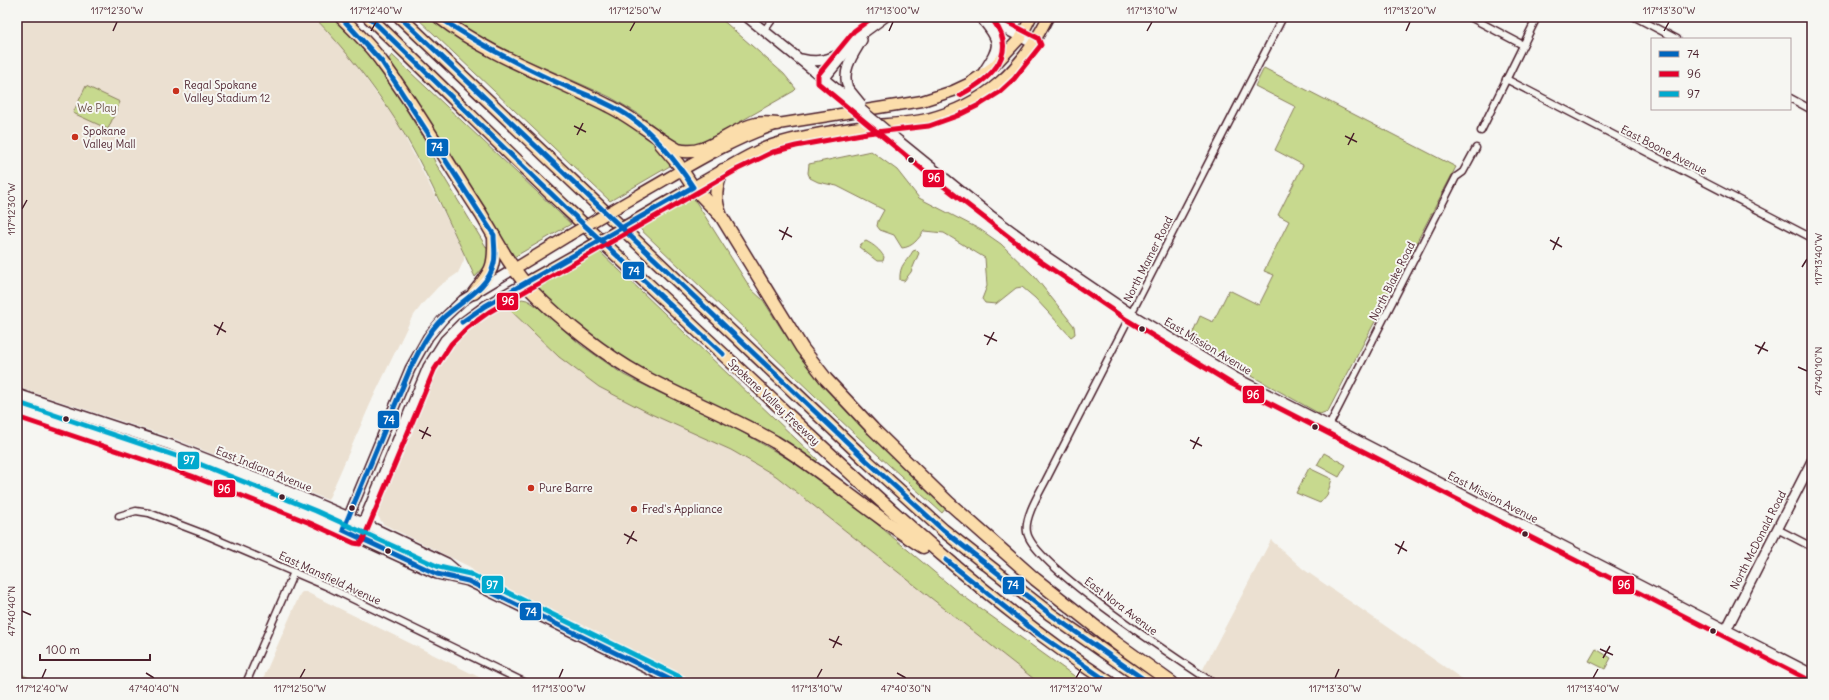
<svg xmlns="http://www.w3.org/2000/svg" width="1829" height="700" font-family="Delius,sans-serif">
  <rect width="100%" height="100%" fill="#f6f6f2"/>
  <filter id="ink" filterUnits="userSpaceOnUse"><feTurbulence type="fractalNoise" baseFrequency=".025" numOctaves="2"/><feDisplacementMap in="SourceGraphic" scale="8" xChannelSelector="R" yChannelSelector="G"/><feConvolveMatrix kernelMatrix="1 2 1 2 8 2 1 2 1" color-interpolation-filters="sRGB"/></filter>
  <g filter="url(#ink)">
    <g fill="#ebe0d1">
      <polygon points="17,17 314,17 350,57 397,122 448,221 464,255 464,260 458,273 439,286 424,302 411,319 372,400 328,500 173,438 17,387"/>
      <polygon points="505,305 559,357 599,387 651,414 731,450 776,476 1039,683 700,683 476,574 470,567 383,524 376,513 377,508 439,364 451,347 469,331"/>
      <polygon points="1271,540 1303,569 1468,683 1222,683 1202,671"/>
      <polygon points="302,592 306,592 491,683 261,683 300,594"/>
    </g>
    <g fill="#c7d98e" stroke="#887c5c">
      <path d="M314 17H333L366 52 391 85 425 140 436 164 488 250 487 264 475 277C450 225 427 170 397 122 373 85 345 49 314 17Z"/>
      <polygon points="416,17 435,17 610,112 644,134 675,163 610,201"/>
      <polygon points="449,17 719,17 784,74 796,89 794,91 699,145 684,146 677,143 637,113 610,97 500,48 472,33"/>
      <polygon points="392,55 571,224 514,257 403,81 388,60"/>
      <polygon points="1264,68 1456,167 1328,411 1320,414 1189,341 1200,316 1213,322 1229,290 1259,305 1274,275 1264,271 1289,221 1278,215 1303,165 1275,150 1296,107 1255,86"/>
      <polygon points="86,86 120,102 108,129 73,113"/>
      <path d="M871 151 897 170 919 198 981 230 1001 244 1035 277 1074 326 1075 334 1071 337 1035 298 1022 287 1016 288 996 304 985 303 982 299 987 286 985 258 944 233 924 231C918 239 913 247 902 248L894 235 880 230 877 226 878 221 884 210 837 186 818 182 810 178 808 173 809 164Z"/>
      <polygon points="691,194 751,289 763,300 782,330 823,384 895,459 946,508 942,513 858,437 637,226"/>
      <path d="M866 241C874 245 880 250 884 257L883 261H877L859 247 861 244Z"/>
      <polygon points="597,249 818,460 816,461 754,423 647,373 596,340 558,308 535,284"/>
      <path d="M916 250 919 253 911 272 904 281 900 280C899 264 907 262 913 251Z"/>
      <polygon points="522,299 527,300 538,307 581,345 624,375 660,393 735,428 805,469 858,508 959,593 1084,683 1039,683 776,476 731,450 651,414 599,387 559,357 505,305"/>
      <polygon points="1324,453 1346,465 1339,477 1317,465"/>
      <polygon points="1309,468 1332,479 1327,495 1320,503 1296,493"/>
      <polygon points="1596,649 1611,658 1605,669 1589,661"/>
      <polygon points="17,672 39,683 17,683"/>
    </g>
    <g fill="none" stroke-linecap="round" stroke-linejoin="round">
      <g stroke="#4a1f2b" stroke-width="9">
        <g id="street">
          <polyline points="1470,17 1523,45"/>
          <polyline points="1635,17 1677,39"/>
          <polyline points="764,31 774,17"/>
          <polyline points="1506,79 1812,238"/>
          <polyline points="1790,98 1812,110"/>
          <polyline points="1481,131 1537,17"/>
          <polyline points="1329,426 1456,177 1463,172 1476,148"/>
          <polyline points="119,516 136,511 149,513 204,534 326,586 526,683"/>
          <polyline points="1777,529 1812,547"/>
          <polyline points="246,683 294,572"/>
          <path d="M1213 683C1181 661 1032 565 1027 532 1024 517 1040 492 1047 478L1283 17"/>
        </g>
      </g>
      <g stroke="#4a1f2b" stroke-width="12">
        <g id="secondary">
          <polyline points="747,17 839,91"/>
          <path d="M980 17C1003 43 1000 46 982 74"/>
          <polyline points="984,18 1034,44"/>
          <path d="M802 59C818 63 829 60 843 52"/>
          <polyline points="824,79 859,36 885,17"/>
          <path d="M848 88C841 71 853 55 862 40"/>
          <polyline points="900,142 990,215 1044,255 1131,314 1236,378 1812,674"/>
          <polyline points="17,394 171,445 271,484 363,523 447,563 467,580"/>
          <polyline points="17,410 194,469 313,517 437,574 468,581 677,683"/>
          <polyline points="343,530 410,369 428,337 443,319 463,300 514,269"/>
          <polyline points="357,537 428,367 445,340 462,323 485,306 525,283"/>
          <polyline points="1726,630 1812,461"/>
        </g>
      </g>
      <g stroke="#4a1f2b" stroke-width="13">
        <g id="primary">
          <path d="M642 193C686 168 729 140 778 124L922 101 953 91 968 84 994 66 1021 37 1031 17"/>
          <path d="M655 209C677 196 699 184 721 171 737 162 754 151 772 145 802 135 836 130 867 126 887 124 908 123 927 119 986 104 1022 69 1048 17"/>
          <polyline points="514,269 568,236"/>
          <polyline points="525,283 582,251"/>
        </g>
      </g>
      <g stroke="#4a1f2b" stroke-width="15">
        <g id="highway">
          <path d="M341 17C355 31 370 45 382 62 418 110 448 164 481 214 497 241 511 269 532 291 560 320 606 356 641 375 685 399 732 417 775 442 827 474 872 515 923 547"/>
          <path d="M369 17C436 81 501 146 567 209 634 272 702 334 769 397 878 499 985 601 1110 683"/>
          <polyline points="400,17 867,461 943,530 967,549 1050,614 1149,683"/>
          <path d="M439 17C491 57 552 77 609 106 634 118 654 137 678 150 706 158 730 129 756 124 763 122 771 124 778 124"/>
          <polyline points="661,144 678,164 693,187 719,214"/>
          <path d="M723 170C715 187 714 199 721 216L802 348 826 379 873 429 949 503 1035 579 1116 643 1172 683"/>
          <path d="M474 293C493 270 495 266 494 236"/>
        </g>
      </g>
      <use href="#street" stroke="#f6f6f2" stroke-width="6"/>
      <use href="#secondary" stroke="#f6f6f2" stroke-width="9"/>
      <use href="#primary" stroke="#fbddab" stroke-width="10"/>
      <use href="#highway" stroke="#fbddab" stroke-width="12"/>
      <g stroke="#4a1f2b" stroke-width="12" stroke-linecap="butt">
        <g id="secondary-bridge">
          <polyline points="848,88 861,104"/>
          <polyline points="839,91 900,142"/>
        </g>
      </g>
      <g stroke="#4a1f2b" stroke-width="13" stroke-linecap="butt">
        <g id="primary-bridge">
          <polyline points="568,236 642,193"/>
          <polyline points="582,251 655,209"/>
        </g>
      </g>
      <use href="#secondary-bridge" stroke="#f6f6f2" stroke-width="9"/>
      <use href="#primary-bridge" stroke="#fbddab" stroke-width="10"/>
      <g stroke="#f6f6f2" stroke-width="8">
        <g id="bus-1">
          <path d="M341 17 382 62 494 235C494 244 496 254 494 263 489 288 461 301 443 318 428 332 419 351 410 369L343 530 437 574 468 581 677 683"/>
          <polyline points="369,17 566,208 723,354"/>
          <polyline points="400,17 867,461 943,530 967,549 1050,614 1149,683"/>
          <path d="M439 17C476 43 515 63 556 82 580 93 609 102 630 117 656 135 676 161 693 187L485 306 462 322"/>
          <polyline points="946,560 1037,633 1110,683"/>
        </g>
      </g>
      <g stroke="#f6f6f2" stroke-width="8">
        <g id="bus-2">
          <polyline points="873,17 854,31 818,75 818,83 933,178 1040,261 1127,320 1232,384 1809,680"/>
          <path d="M960 95C993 78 1021 51 990 17"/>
          <polyline points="17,417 192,476 310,523 354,543 360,544 363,540 434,370 451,344 467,328 489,312 738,169 773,152 796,146 867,133 929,126 957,116 981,104 1000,92 1014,79 1041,45 1038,38 997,17"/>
        </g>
      </g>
      <g stroke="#f6f6f2" stroke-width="8">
        <polyline id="bus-3" points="19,403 197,463 316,511 439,567 470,574 680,677"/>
      </g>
      <use href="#bus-1" stroke="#0065bd" stroke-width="5"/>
      <use href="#bus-2" stroke="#e4002b" stroke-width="5"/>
      <use href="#bus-3" stroke="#00a9ce" stroke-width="5"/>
    </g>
  </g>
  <path fill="none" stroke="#4a1f2b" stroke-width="1.5" d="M113 31 117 22M371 31 376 22M630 31 635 22M889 31 893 22M1147 31 1152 22M1406 31 1410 22M1664 31 1669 22M574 126 586 132M577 135 583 123M1345 136 1357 142M1348 145 1354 133M22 209 27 200M779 230 792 237M782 240 788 227M1550 240 1562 247M1553 250 1559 237M1802 267 1807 259M214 325 226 332M217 335 223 322M984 335 997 341M987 345 994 332M1755 345 1768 351M1758 354 1765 342M1798 367 1807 371M419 430 431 436M422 439 428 427M1190 440 1202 446M1193 449 1199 437M624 534 637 541M627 544 634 531M1395 544 1407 551M1398 554 1404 541M22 611 31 615M829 639 842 645M833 648 839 636M1600 649 1613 655M1603 658 1610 646M146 673 154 678M897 673 906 678M42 678 46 669M300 678 305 669M559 678 563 669M817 678 822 669M1076 678 1081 669M1335 678 1339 669M1593 678 1598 669"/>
  <g fill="#c8321e" stroke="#f6f6f2" stroke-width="1.5">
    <circle cx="176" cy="91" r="4"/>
    <circle cx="75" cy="137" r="4"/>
    <circle cx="531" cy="488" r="4"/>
    <circle cx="634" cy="509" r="4"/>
  </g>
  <g fill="#4a1f2b" stroke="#f6f6f2" stroke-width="1.5">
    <circle cx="911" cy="160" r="3.5"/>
    <circle cx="1142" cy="329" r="3.5"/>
    <circle cx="66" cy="419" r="3.5"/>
    <circle cx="1315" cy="427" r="3.5"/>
    <circle cx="282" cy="497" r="3.5"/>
    <circle cx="352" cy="508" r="3.5"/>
    <circle cx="1525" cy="534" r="3.5"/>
    <circle cx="388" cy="551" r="3.5"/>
    <circle cx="1713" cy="631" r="3.5"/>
  </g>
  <g text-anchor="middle" stroke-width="4" stroke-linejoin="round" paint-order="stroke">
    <g font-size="11" fill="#4a1f2b" stroke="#f6f6f2" text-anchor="start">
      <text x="184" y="89">Regal Spokane<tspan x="184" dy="13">Valley Stadium 12</tspan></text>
      <text x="83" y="135">Spokane<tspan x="83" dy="13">Valley Mall</tspan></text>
      <text x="539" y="492">Pure Barre</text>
      <text x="642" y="513">Fred's Appliance</text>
    </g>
    <g font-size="11" fill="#694e44" stroke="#f6f6f2">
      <text x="97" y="112">We Play</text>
    </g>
    <g font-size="11" fill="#4a1f2b" stroke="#f6f6f2">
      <text transform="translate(1664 150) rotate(27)" y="4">East Boone Avenue</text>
      <text transform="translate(1148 259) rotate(-63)" y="4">North Mamer Road</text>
      <text transform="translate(1392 281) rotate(-63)" y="4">North Blake Road</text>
      <text transform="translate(1208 346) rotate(31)" y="4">East Mission Avenue</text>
      <text transform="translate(774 402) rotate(43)" y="4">Spokane Valley Freeway</text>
      <text transform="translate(264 469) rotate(22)" y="4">East Indiana Avenue</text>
      <text transform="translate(1493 497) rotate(27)" y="4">East Mission Avenue</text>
      <text transform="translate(1758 540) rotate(-63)" y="4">North McDonald Road</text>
      <text transform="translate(330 578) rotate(25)" y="4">East Mansfield Avenue</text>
      <text transform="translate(1121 606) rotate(37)" y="4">East Nora Avenue</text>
    </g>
  </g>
  <g stroke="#f6f6f2" stroke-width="1.5">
    <rect x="426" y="138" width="23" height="19" rx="4" fill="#0065bd"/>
    <rect x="922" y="169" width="23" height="19" rx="4" fill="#e4002b"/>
    <rect x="622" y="261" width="23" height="19" rx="4" fill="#0065bd"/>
    <rect x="496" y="292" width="23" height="19" rx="4" fill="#e4002b"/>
    <rect x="1242" y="385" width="23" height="19" rx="4" fill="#e4002b"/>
    <rect x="377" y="410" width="23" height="19" rx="4" fill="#0065bd"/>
    <rect x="177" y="451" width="23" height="19" rx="4" fill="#00a9ce"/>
    <rect x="213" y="479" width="23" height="19" rx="4" fill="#e4002b"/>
    <rect x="481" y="575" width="23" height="19" rx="4" fill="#00a9ce"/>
    <rect x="1612" y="575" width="23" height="20" rx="4" fill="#e4002b"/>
    <rect x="1002" y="576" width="23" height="19" rx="4" fill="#0065bd"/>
    <rect x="519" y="602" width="23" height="19" rx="4" fill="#0065bd"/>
  </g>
  <g font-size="11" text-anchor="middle" font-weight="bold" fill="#fff">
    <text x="437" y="151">74</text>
    <text x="934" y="182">96</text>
    <text x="634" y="275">74</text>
    <text x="508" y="305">96</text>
    <text x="1253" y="399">96</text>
    <text x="389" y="424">74</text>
    <text x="189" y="464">97</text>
    <text x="224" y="493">96</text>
    <text x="492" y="589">97</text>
    <text x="1624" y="589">96</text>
    <text x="1013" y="589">74</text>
    <text x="531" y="616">74</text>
  </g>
  <rect width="1829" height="700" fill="none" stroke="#f6f6f2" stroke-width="44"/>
  <rect x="1651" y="38" width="140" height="72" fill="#f6f6f2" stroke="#b1a0a2"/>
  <rect x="1659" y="51" width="20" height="6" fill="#0065bd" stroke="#b1a0a2"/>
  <text x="1687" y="58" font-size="12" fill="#4a1f2b">74</text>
  <rect x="1659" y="71" width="20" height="6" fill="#e4002b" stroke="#b1a0a2"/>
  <text x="1687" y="78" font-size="12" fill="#4a1f2b">96</text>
  <rect x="1659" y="91" width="20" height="6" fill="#00a9ce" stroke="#b1a0a2"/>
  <text x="1687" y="98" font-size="12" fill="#4a1f2b">97</text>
  <path d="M40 654v6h110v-6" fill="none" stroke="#4a1f2b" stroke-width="2"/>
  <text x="46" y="654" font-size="12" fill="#4a1f2b" stroke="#f6f6f2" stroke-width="3" paint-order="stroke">100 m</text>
  <rect x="22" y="22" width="1785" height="656" fill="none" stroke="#4a1f2b" stroke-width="1.5"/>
  <g font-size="10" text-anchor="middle" fill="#4a1f2b">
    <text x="117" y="14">117°12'30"W</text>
    <text x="376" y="14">117°12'40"W</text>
    <text x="635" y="14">117°12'50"W</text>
    <text x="893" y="14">117°13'00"W</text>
    <text x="1152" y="14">117°13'10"W</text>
    <text x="1410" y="14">117°13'20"W</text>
    <text x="1669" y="14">117°13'30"W</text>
    <text transform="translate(11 209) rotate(-90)" y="4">117°12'30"W</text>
    <text transform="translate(1818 259) rotate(-90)" y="4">117°13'40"W</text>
    <text transform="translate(1818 371) rotate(-90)" y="4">47°40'10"N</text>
    <text transform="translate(11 611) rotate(-90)" y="4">47°40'40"N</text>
    <text x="42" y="692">117°12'40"W</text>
    <text x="154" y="692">47°40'40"N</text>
    <text x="300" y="692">117°12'50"W</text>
    <text x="559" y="692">117°13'00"W</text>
    <text x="817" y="692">117°13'10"W</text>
    <text x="906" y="692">47°40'30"N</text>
    <text x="1076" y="692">117°13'20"W</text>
    <text x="1335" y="692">117°13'30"W</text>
    <text x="1593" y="692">117°13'40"W</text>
  </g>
</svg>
